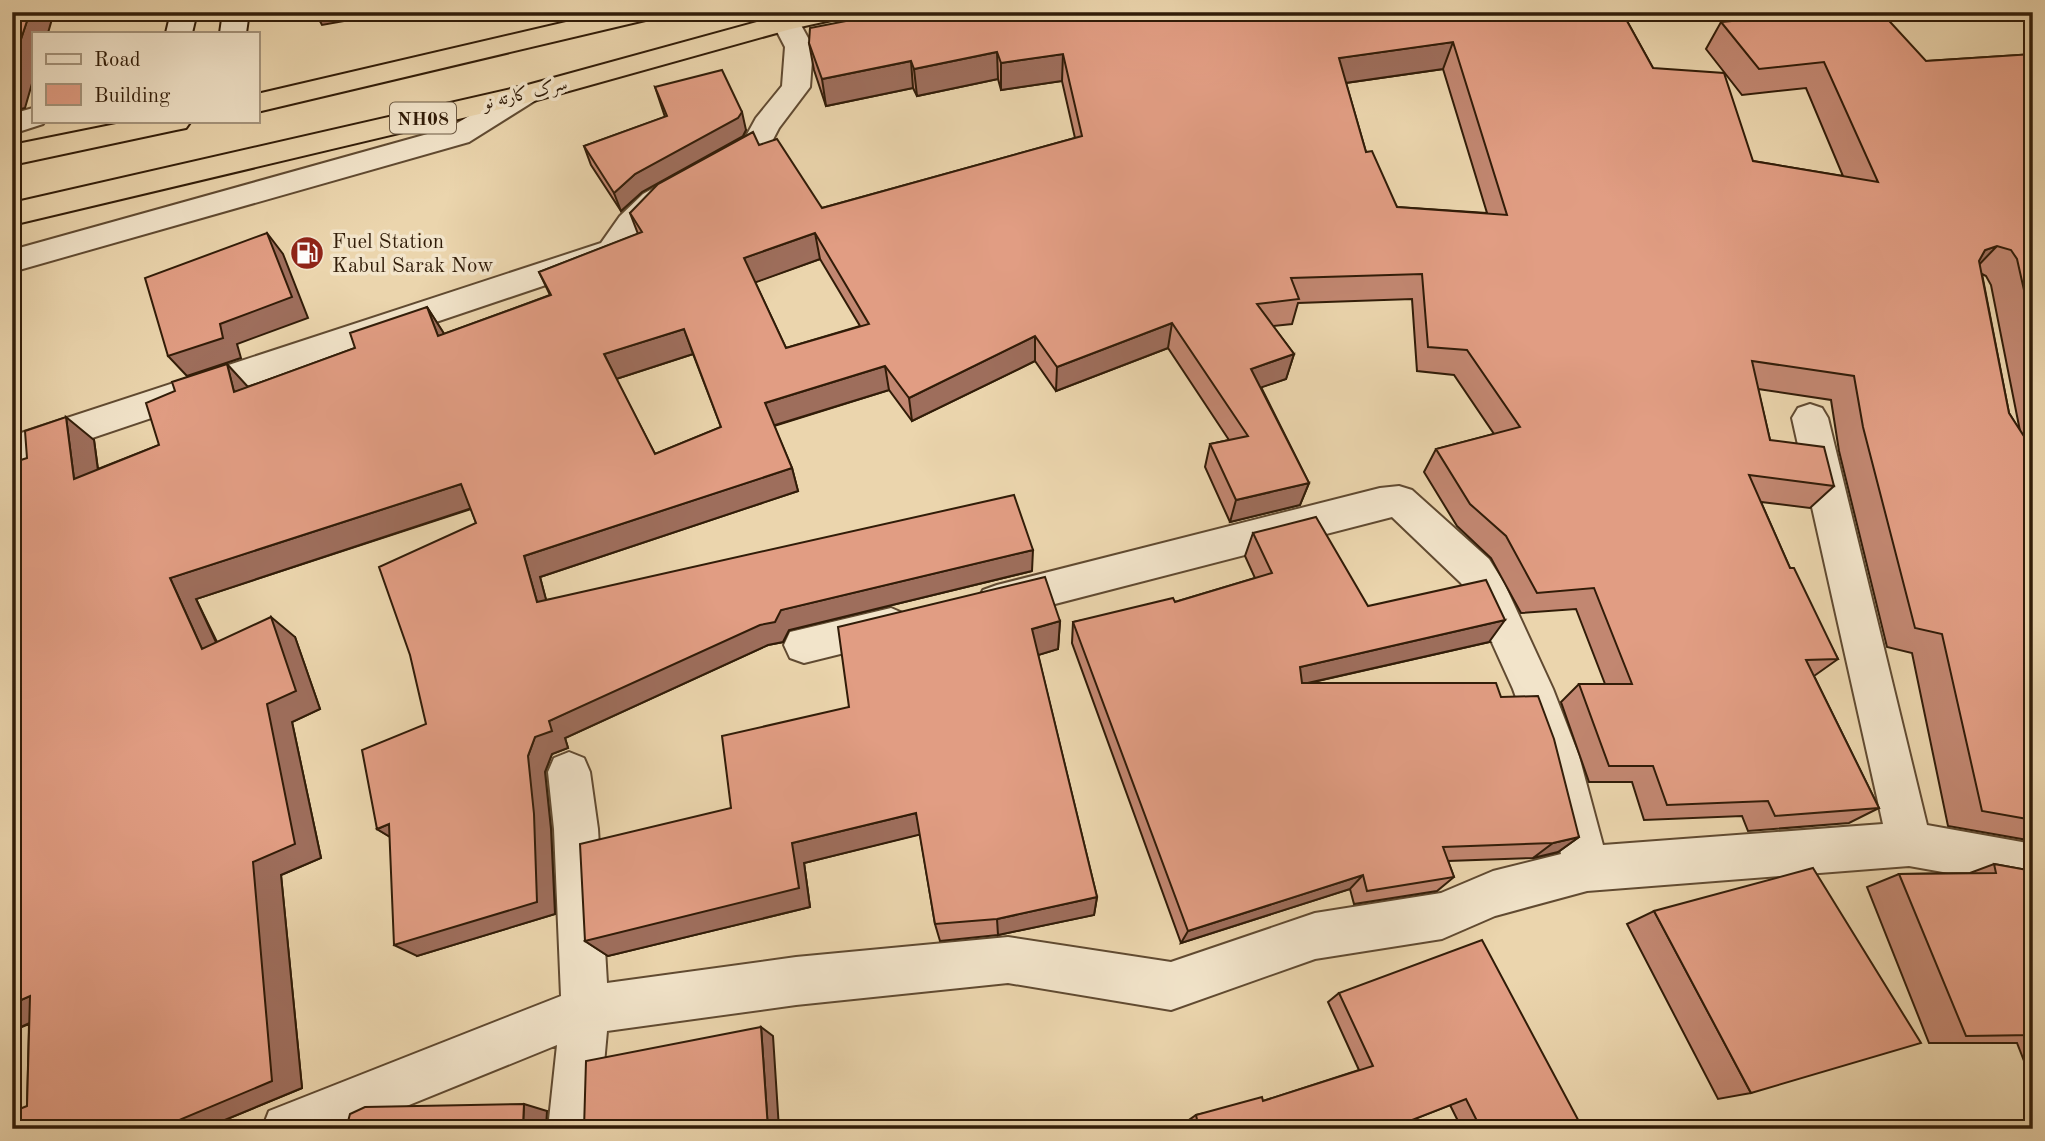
<svg xmlns="http://www.w3.org/2000/svg" width="2045" height="1141" font-family="'Old Standard TT',Amiri,serif">
  <rect width="100%" height="100%" fill="#ebd5ad"/>
  <filter id="stains"><feTurbulence type="fractalNoise" baseFrequency=".00286" numOctaves="4"/><feColorMatrix values="0 0 0 0 .2 0 0 0 0 .09 0 0 0 0 .02 0 0 0 .5 -.17"/></filter>
  <radialGradient id="worn" r=".72"><stop offset=".6" stop-color="#630" stop-opacity="0"/><stop offset="1" stop-color="#630" stop-opacity=".3"/></radialGradient>
  <g fill="none" stroke-linecap="round" stroke-linejoin="round">
    <g stroke="#604a31" stroke-width="4">
      <g id="street">
        <polygon points="2014,12 2033,12 2033,21 2018,18"/>
        <polygon points="786,14 796,16 813,47 810,87 779,128 767,151 665,208 642,232 623,259 12,465 12,436 601,243 620,216 643,194 745,138 756,118 782,86 785,47 772,22 776,16"/>
        <polygon points="526,85 536,88 540,94 536,100 469,142 12,272 12,250 449,128 516,88"/>
        <polygon points="33,108 33,121 45,121 43,124 12,134 12,114"/>
        <polygon points="1810,404 1822,408 1828,418 1927,825 2033,844 2033,888 1909,866 1587,891 1495,916 1442,939 1315,959 1171,1010 1008,983 796,1005 607,1031 598,1129 548,1129 557,1045 350,1129 262,1129 269,1111 561,996 554,829 548,772 554,758 569,752 584,758 590,772 598,829 607,983 796,957 1008,937 1171,962 1315,913 1441,893 1493,871 1561,854 1537,756 1513,689 1475,605 1461,583 1392,517 997,619 983,614 977,602 983,590 997,585 1380,488 1399,486 1412,490 1489,559 1504,583 1553,689 1579,756 1603,845 1883,824 1792,418 1798,408"/>
        <polygon points="891,608 905,614 911,626 905,638 804,663 790,658 784,645 790,632"/>
      </g>
    </g>
    <g stroke="#311c08" stroke-width="4">
      <g id="secondary">
        <polygon points="171,12 197,12 192,33 166,33"/>
        <polygon points="223,12 249,12 246,33 220,33"/>
      </g>
    </g>
    <g stroke="#311c08" stroke-width="4">
      <g id="highway">
        <polygon points="609,12 658,12 654,18 257,112 257,94"/>
        <polygon points="793,12 845,12 841,18 791,29 526,103 12,225 12,203 524,86"/>
        <polygon points="131,121 191,121 186,128 176,130 12,165 12,145"/>
      </g>
    </g>
    <use href="#street" fill="#f2e4ca" fill-rule="evenodd"/>
    <use href="#secondary" fill="#f2e4ca" fill-rule="evenodd"/>
    <use href="#highway" fill="#ebd5ad" fill-rule="evenodd"/>
  </g>
  <g fill="#c28771" stroke="#311c08" stroke-width="2" fill-rule="evenodd">
    <path d="M1622 12 1653 68 1753 161 1843 176 1806 88 1742 95 1706 49 1721 22 1926 61 2033 54V451L2027 442 2033 469V841L1948 826 1912 653 1887 647 1839 451 1831 400 1758 389 1770 440 1834 486 1810 508 1761 502 1790 568 1838 659 1814 676 1879 808 1849 823 1748 831 1742 816 1644 820 1632 782H1589L1561 702 1579 684H1605L1576 609 1521 613 1491 558 1457 526 1424 472 1436 449 1494 434 1454 375 1417 371 1412 299 1298 303 1292 324 1273 326 1294 354 1286 379 1261 387 1309 483 1300 505 1230 522 1205 467 1210 444 1229 440 1168 348 1056 391 1035 361 912 421 889 390 774 426 792 468 798 491 540 577 546 600 1032 571 789 630 783 642 768 645 565 738 568 748 552 754 545 772 551 829 555 914 417 956 390 837 377 829 426 724 476 523 471 509 196 599 217 642 295 637 320 709 292 722 321 858 281 875 302 1088 203 1129H12L27 1106 29 1024 12 1031V463L94 440 98 469 159 445 175 391 248 387 355 348 427 307 444 334 550 295 539 272 638 234 630 213 759 145 822 208 1075 138 1062 81 1001 90 998 79 917 96 913 88 826 106 814 70 809 43ZM1443 69 1487 213 1397 207 1366 152 1346 83ZM820 259 860 326 786 348 755 282ZM1982 274 1986 276 1991 285 2020 431 2009 413ZM693 354 721 427 655 454 616 379Z"/>
    <polygon points="655,87 746,130 743,136 642,192 621,211 591,165 584,146 665,117"/>
    <polygon points="1253,533 1368,606 1489,642 1309,683 1501,697 1579,837 1558,852 1533,858 1448,861 1454,877 1437,891 1354,904 1350,889 1181,943 1072,643 1073,622 1175,602 1255,578 1245,556"/>
    <polygon points="1060,621 1058,649 1038,655 1097,897 1094,915 998,935 940,941 935,924 920,834 804,863 810,907 608,956 585,941 731,808 849,707"/>
    <polygon points="1994,864 2033,871 2033,1084 2017,1043 1929,1043 1867,887 1899,874 1970,873"/>
    <polygon points="1654,911 1751,1093 1718,1099 1627,924"/>
    <polygon points="1339,993 1583,1129 1462,1129 1450,1105 1389,1129 1192,1129 1189,1120 1196,1115 1263,1101 1359,1070 1328,1002"/>
  </g>
  <g fill="#9e6e5c" stroke="#311c08" stroke-width="2">
    <polygon points="30,12 54,12 48,33 33,33 33,80 25,108 12,111 12,66"/>
    <polygon points="315,12 395,12 322,25"/>
    <polygon points="1453,42 1443,69 1331,85 1339,58"/>
    <polygon points="997,52 998,79 917,96 914,69"/>
    <polygon points="1063,54 1062,81 1001,90 1001,63"/>
    <polygon points="911,61 913,88 826,106 822,79"/>
    <polygon points="742,112 746,130 743,136 642,192 621,211 614,193 635,174"/>
    <polygon points="267,233 283,254 308,318 237,344 241,358 187,376 168,356 220,324"/>
    <polygon points="815,233 820,259 751,284 744,258"/>
    <polygon points="1997,246 1972,272 1985,250"/>
    <polygon points="427,307 443,332 454,361 438,336"/>
    <polygon points="1172,323 1168,348 1056,391 1057,367"/>
    <polygon points="684,329 693,354 616,379 604,354"/>
    <polygon points="1035,336 1035,361 912,421 909,398"/>
    <polygon points="1294,354 1286,379 1245,393 1251,369"/>
    <polygon points="227,364 249,388 234,392"/>
    <polygon points="885,366 889,390 772,426 765,403"/>
    <polygon points="66,417 94,440 102,501 74,479"/>
    <polygon points="792,468 798,491 540,577 552,622 537,602 524,556"/>
    <polygon points="1309,483 1300,505 1230,522 1236,500"/>
    <polygon points="461,484 478,506 196,599 228,668 202,649 170,578"/>
    <polygon points="1033,550 1032,571 789,630 783,642 768,645 565,738 568,748 552,754 545,772 551,829 555,914 417,956 394,945 528,756 535,737 549,721 781,610"/>
    <polygon points="271,617 295,637 320,709 292,722 321,858 281,875 302,1088 203,1129 158,1129 253,862 267,704"/>
    <polygon points="1505,620 1489,642 1290,687 1300,667"/>
    <polygon points="1060,621 1058,649 1032,657 1032,629"/>
    <polygon points="916,813 922,834 804,863 810,907 608,956 585,941 792,843"/>
    <polygon points="389,824 400,843 377,829"/>
    <polygon points="1579,837 1558,852 1533,858 1553,843"/>
    <polygon points="1363,875 1350,889 1181,943 1188,931"/>
    <polygon points="1097,897 1094,915 998,935 997,919"/>
    <polygon points="30,996 67,1006 12,1031 12,1004"/>
    <polygon points="761,1027 773,1036 779,1129 768,1129"/>
    <polygon points="524,1104 547,1111 546,1129 532,1129 523,1126"/>
  </g>
  <g fill="#e19d83" stroke="#311c08" stroke-width="2" fill-rule="evenodd">
    <polygon points="12,12 30,12 12,66"/>
    <path d="M892 12H1622L1653 68 1724 73 1753 161 1878 182 1824 62 1759 69 1721 22 1827 12H1881L1926 61 2033 54V330L2017 259 2011 250 1997 246 1985 250 1979 261 2009 413 2027 441 2033 469V820L1982 811 1942 634 1915 628 1863 427 1854 376 1752 361 1770 440 1824 447 1834 486 1749 475 1790 568H1794L1838 659 1806 660 1879 808 1775 816 1768 801 1667 805 1653 766H1609L1579 684H1632L1594 588 1537 593 1506 536 1470 504 1436 449 1520 427 1467 350 1428 347 1422 274 1291 278 1299 299 1257 304 1294 354 1251 369 1309 483 1236 500 1210 444 1248 436 1172 323 1057 367 1035 336 909 398 885 366 765 403 792 468 524 556 537 602 1014 495 1033 550 781 610 775 622 760 625 549 721 552 731 535 737 528 756 534 814 537 902 394 945 389 824 377 829 362 750 426 724 410 655 379 567 476 523 461 484 170 578 202 649 271 617 296 691 267 704 295 844 253 862 272 1081 158 1129H12V1112L27 1106 30 996 12 1004V463L27 458 25 431 66 417 74 479 159 445 146 403 175 391 172 382 227 364 234 392 355 348 350 333 427 307 438 336 551 295 539 272 642 232 630 213 658 184 753 132 759 145 777 139 822 208 1082 136 1063 54 1001 63 997 52 914 69 911 61 822 79 809 43 810 28ZM1453 42 1507 215 1397 207 1372 151 1366 152 1339 58ZM815 233 869 324 786 348 744 258ZM684 329 721 427 655 454 604 354Z"/>
    <polygon points="722,70 742,112 738,118 635,174 614,193 584,146 667,116 655,87"/>
    <polygon points="267,233 292,297 220,324 223,338 168,356 145,278"/>
    <polygon points="1316,517 1368,606 1486,580 1505,620 1300,667 1302,683 1496,683 1501,697 1538,696 1554,739 1579,837 1553,843 1443,847 1454,877 1367,891 1363,875 1188,931 1073,622 1173,598 1175,602 1272,573 1253,533"/>
    <polygon points="1045,577 1060,621 1032,629 1097,897 997,919 935,924 916,813 792,843 799,888 585,941 580,844 731,808 722,736 849,707 838,627"/>
    <polygon points="1994,864 2033,871 2033,1035 1966,1036 1899,874 1996,873"/>
    <polygon points="1813,868 1921,1043 1751,1093 1654,911"/>
    <polygon points="1482,940 1583,1129 1481,1129 1466,1099 1389,1129 1199,1129 1196,1115 1262,1097 1263,1101 1373,1066 1339,993"/>
    <polygon points="761,1027 768,1129 584,1129 586,1061"/>
    <polygon points="524,1104 523,1126 533,1127 532,1129 346,1129 350,1114 365,1107"/>
  </g>
  <defs>
    <g id="fuel-disc" transform="scale(1.75)"><circle r="9.5" fill="#8f2418" stroke="#f2e4ca"/><path d="M-5.5-6h7V0h2V4h1.3V-2.5L3-4.5l.8-.8L6-3V5H2.5V1h-1V6h-7ZM-4.2-4.7v3.2H.2V-4.7Z" fill="#fff"/></g>
  </defs>
  <g fill-rule="evenodd">
    <use href="#fuel-disc" x="307" y="253"/>
  </g>
  <g text-anchor="middle" stroke-width="7" stroke-linejoin="round" paint-order="stroke">
    <g font-size="18" fill="#311c08" stroke="#f2e4ca">
      <text transform="translate(525 93) rotate(-14)" y="6">سرک کارته نو</text>
    </g>
    <rect fill="#f2e4ca" stroke="#6b5842" stroke-width="2" x="390" y="102.5" width="66" height="31" rx="5"/>
    <g font-size="19" font-weight="bold" fill="#311c08">
      <text x="423" y="125">NH08</text>
    </g>
    <g font-size="21" fill="#311c08" stroke="#f2e4ca" text-anchor="start">
      <text x="332" y="248">Fuel Station<tspan x="332" dy="24">Kabul Sarak Now</tspan></text>
    </g>
  </g>
  <rect width="2045" height="1141" fill="none" stroke="#ebd5ad" stroke-width="42"/>
  <rect x="14" y="14" width="2017" height="1113" fill="none" stroke="#311c08" stroke-width="3.5"/>
  <rect x="21" y="21" width="2003" height="1099" fill="none" stroke="#311c08" stroke-width="2"/>
  <rect x="32" y="32" width="228" height="91" fill="#f2e4ca" stroke="#a5947c" stroke-width="2"/>
  <rect x="46" y="54" width="35" height="10" fill="#f2e4ca" stroke="#a5947c" stroke-width="2"/>
  <text x="94" y="66" font-size="21" fill="#311c08">Road</text>
  <rect x="46" y="84" width="35" height="21" fill="#e19d83" stroke="#a5947c" stroke-width="2"/>
  <text x="94" y="102" font-size="21" fill="#311c08">Building</text>
  <rect width="100%" height="100%" filter="url(#stains)"/>
  <rect width="100%" height="100%" fill="url(#worn)"/>
</svg>
